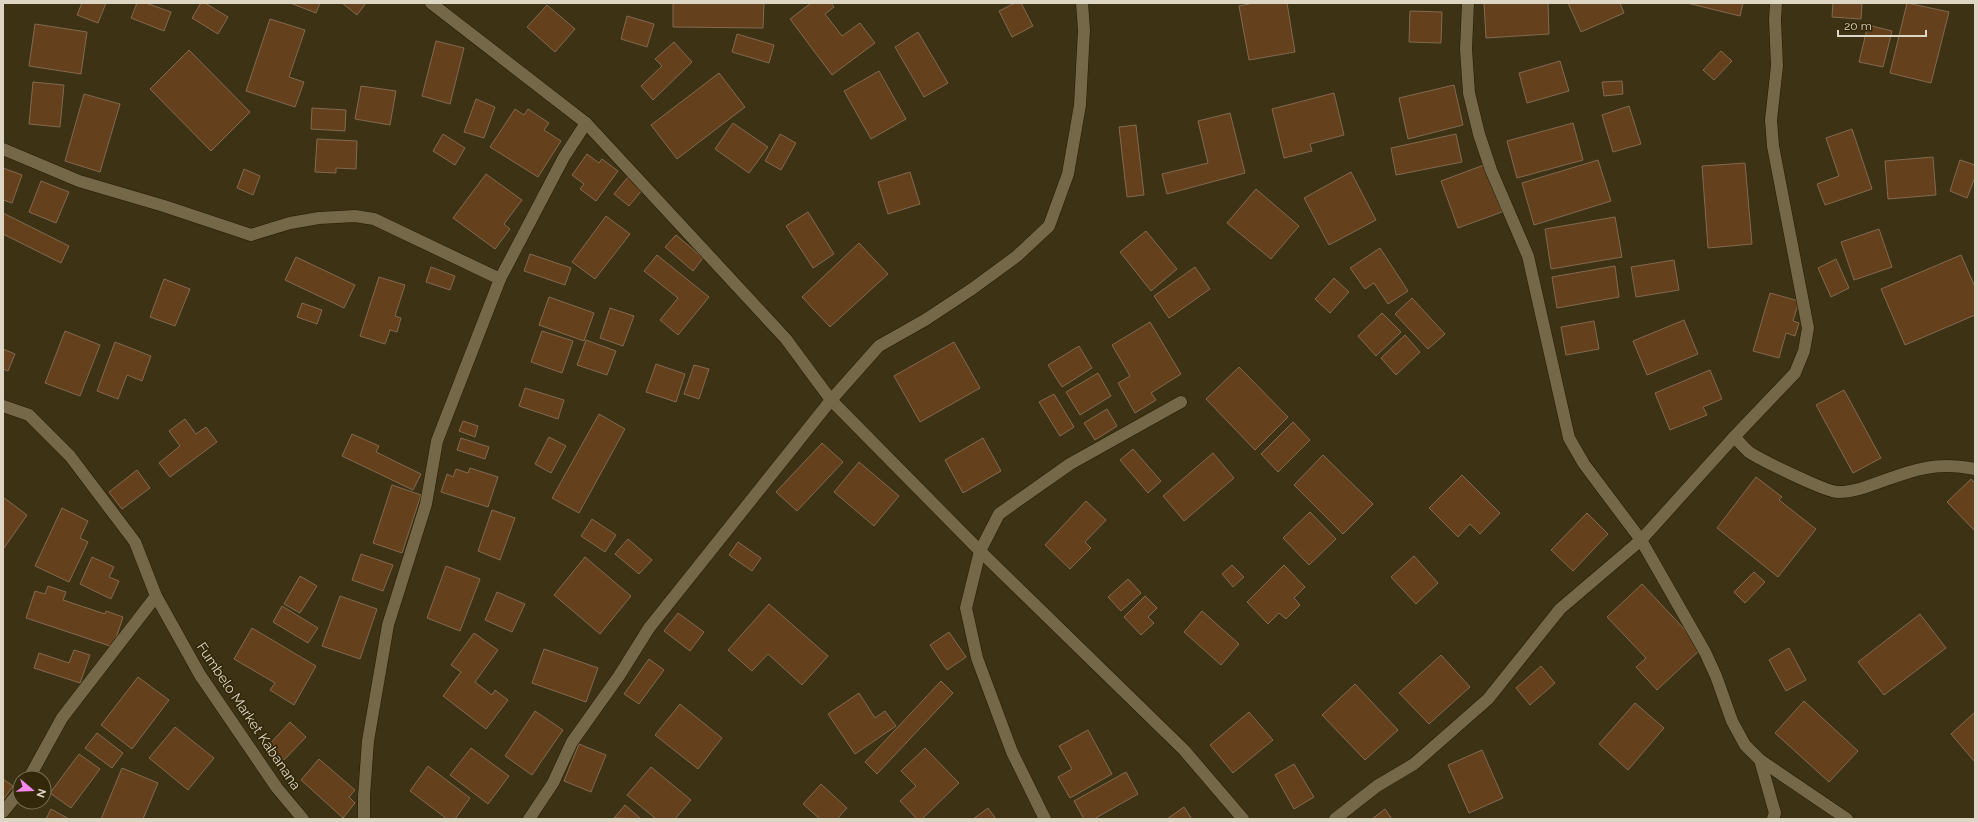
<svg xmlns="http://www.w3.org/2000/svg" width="1978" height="822" font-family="Raleway,sans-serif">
  <rect width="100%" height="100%" fill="#3d3214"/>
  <g fill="#64411c" stroke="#826950">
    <polygon points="82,3 106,3 98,23 77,15"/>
    <polygon points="137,3 146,3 171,12 164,31 131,18"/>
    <polygon points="201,3 205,3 228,17 218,34 192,18"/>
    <polygon points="290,3 320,3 316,13"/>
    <polygon points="342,3 366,3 357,15"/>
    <polygon points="673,3 764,3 763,28 673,27"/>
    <polygon points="811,3 831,3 834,7 825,14 842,36 860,23 875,43 832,75 790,19"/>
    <polygon points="1015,3 1021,3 1033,26 1012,37 999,11"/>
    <polygon points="1254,3 1287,3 1295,52 1249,60 1239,6"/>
    <polygon points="1484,3 1548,3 1549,34 1486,38"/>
    <polygon points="1568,3 1620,3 1624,13 1581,32"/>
    <polygon points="1687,3 1743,3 1740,16"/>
    <polygon points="1833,3 1862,3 1861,19 1832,17"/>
    <polygon points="1907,3 1949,12 1931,83 1890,73"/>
    <polygon points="547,5 575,29 555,52 527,27"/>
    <polygon points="1410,11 1442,12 1441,43 1409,42"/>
    <polygon points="627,16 654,24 647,47 621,39"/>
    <polygon points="270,19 305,30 289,77 304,82 295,107 246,91"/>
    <polygon points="35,24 87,32 81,74 29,66"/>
    <polygon points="1868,25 1892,31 1883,67 1859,62"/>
    <polygon points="918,32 948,83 924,97 895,47"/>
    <polygon points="737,34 774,45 769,63 732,52"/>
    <polygon points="436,41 464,48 450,104 422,96"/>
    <polygon points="674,42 692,62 653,100 641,86 662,66 655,59"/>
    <polygon points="189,50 250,112 211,151 150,89"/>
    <polygon points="1721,51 1732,61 1714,80 1703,70"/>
    <polygon points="1560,61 1569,91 1527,103 1519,73"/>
    <polygon points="879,71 906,119 871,139 844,91"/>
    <polygon points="719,73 745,107 677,159 651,125"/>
    <polygon points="1622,81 1623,94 1604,96 1602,82"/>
    <polygon points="33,82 64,85 60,127 29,124"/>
    <polygon points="1454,85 1463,125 1408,139 1399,98"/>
    <polygon points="361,86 396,91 390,125 355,119"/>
    <polygon points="1334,93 1344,135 1310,144 1312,151 1284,158 1272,109"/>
    <polygon points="84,94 120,104 100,172 65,161"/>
    <polygon points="476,99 495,107 484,138 464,132"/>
    <polygon points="1629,106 1641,144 1613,152 1602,115"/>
    <polygon points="312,108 346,110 345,131 311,129"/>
    <polygon points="515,109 524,115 528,109 549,123 544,130 561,141 538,177 490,147"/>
    <polygon points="1230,113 1245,173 1167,194 1162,174 1208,163 1198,121"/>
    <polygon points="733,123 768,147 749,173 715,149"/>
    <polygon points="1573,123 1583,160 1517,178 1507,141"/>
    <polygon points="1136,125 1144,195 1127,197 1119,127"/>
    <polygon points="1852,129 1872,189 1825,205 1817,184 1839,176 1826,138"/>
    <polygon points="443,134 465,148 455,165 433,151"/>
    <polygon points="780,134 796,143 781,170 765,161"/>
    <polygon points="1456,134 1462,162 1396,175 1391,148"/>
    <polygon points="317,139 357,141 356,169 336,168 336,173 315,172"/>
    <polygon points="587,154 599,163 602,159 618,171 596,201 580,189 584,184 572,175"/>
    <polygon points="1933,157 1936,195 1888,199 1885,161"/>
    <polygon points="1598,160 1611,201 1534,225 1522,183"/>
    <polygon points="1960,160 1975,165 1975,177 1967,198 1950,191"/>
    <polygon points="1745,163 1752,244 1708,248 1702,166"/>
    <polygon points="1484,165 1502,212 1458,228 1441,181"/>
    <polygon points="3,168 22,175 12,203 3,200"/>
    <polygon points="244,169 260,176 253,195 237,188"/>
    <polygon points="910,172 920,204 888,214 878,182"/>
    <polygon points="1351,172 1376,220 1329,245 1304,198"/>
    <polygon points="486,174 522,200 504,224 510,229 495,249 453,218"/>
    <polygon points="628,177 643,189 629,206 614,194"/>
    <polygon points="41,181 69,192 56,223 29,212"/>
    <polygon points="1256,189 1299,226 1271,259 1227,223"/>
    <polygon points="808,212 834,254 813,268 786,226"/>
    <polygon points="3,213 69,246 61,263 3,234"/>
    <polygon points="606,216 630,234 595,279 572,262"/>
    <polygon points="1615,217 1622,257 1551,269 1545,229"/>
    <polygon points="1879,229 1892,267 1854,280 1841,242"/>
    <polygon points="1146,231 1177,269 1151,291 1120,252"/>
    <polygon points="676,235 703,258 693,271 665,247"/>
    <polygon points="859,243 888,274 830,327 802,297"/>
    <polygon points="1380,248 1408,291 1388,304 1374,283 1365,289 1350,268"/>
    <polygon points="530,254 571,268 565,285 524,271"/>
    <polygon points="657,255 709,297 678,335 660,320 678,298 644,271"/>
    <polygon points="1961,255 1975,287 1975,315 1905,345 1881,289"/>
    <polygon points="296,257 355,285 344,308 285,280"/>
    <polygon points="1836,259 1849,288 1831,297 1818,268"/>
    <polygon points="1674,260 1679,290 1636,297 1631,267"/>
    <polygon points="1615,266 1619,297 1557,308 1552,277"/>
    <polygon points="431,267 455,276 450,290 426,282"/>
    <polygon points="1195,267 1210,289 1169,318 1154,296"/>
    <polygon points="379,277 405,285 395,316 401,318 397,332 390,330 385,344 360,336"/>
    <polygon points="1334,278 1349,292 1330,313 1315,299"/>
    <polygon points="164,279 190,289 175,326 150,317"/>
    <polygon points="1770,293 1799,301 1793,321 1799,323 1795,336 1786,333 1779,358 1753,351"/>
    <polygon points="549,297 594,313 584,341 539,325"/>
    <polygon points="1412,298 1445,334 1428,349 1395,314"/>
    <polygon points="302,303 322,310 317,324 297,317"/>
    <polygon points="610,308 634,316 623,346 600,338"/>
    <polygon points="1382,313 1401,332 1376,356 1358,336"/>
    <polygon points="1684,320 1698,354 1647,375 1633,341"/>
    <polygon points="1594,321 1599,349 1566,355 1561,327"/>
    <polygon points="1150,322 1181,374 1151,393 1156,400 1135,413 1118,383 1130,376 1112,345"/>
    <polygon points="65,331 100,345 80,396 45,383"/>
    <polygon points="542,331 573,341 562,373 531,362"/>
    <polygon points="1405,335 1420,352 1396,375 1381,358"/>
    <polygon points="586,340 616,351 607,375 577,365"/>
    <polygon points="115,342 151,356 142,381 127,375 118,399 97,391"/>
    <polygon points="954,342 980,388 920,422 894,376"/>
    <polygon points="1079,346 1092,368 1062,387 1048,365"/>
    <polygon points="3,349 15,354 8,371 3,369"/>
    <polygon points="656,364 685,374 676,402 646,392"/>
    <polygon points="694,365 709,369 699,399 684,394"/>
    <polygon points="1239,367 1288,417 1255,450 1206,399"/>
    <polygon points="1710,370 1722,399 1703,407 1707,415 1670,430 1655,393"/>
    <polygon points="1098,373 1111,396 1080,415 1066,392"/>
    <polygon points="525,388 564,400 558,419 519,406"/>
    <polygon points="1844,390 1881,458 1853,473 1816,405"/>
    <polygon points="1054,394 1074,427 1060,436 1039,402"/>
    <polygon points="1107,409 1117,426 1095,440 1084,423"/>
    <polygon points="599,414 625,429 579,513 552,498"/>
    <polygon points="185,419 196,434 206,427 217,442 170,477 159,463 180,446 169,431"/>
    <polygon points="463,421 478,426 475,437 459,431"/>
    <polygon points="1293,422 1310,440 1278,472 1261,454"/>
    <polygon points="352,434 379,446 376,452 421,474 413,490 342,456"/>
    <polygon points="549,437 566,446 551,473 535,464"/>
    <polygon points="461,438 489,447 485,459 457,450"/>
    <polygon points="983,438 1001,471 963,493 945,460"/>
    <polygon points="822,443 843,462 797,511 776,492"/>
    <polygon points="1133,449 1161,481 1148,493 1120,460"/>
    <polygon points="1213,453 1234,478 1184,521 1163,496"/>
    <polygon points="1323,455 1373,504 1343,534 1294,485"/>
    <polygon points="859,462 899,496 874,526 834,492"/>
    <polygon points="470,468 498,477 488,507 441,492 447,474 453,477 456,469 468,473"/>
    <polygon points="137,470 150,488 122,509 109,492"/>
    <polygon points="1462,475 1500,513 1480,534 1470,524 1458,537 1429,508"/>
    <polygon points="1756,477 1782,497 1779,500 1816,529 1778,577 1717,528"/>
    <polygon points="1971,479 1975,483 1975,531 1947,502"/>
    <polygon points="392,485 421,495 402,553 373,543"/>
    <polygon points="3,497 27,515 4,548 3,547"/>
    <polygon points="1086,501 1106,520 1085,542 1091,548 1070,569 1045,545"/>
    <polygon points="62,508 88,521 80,538 88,542 69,582 35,566"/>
    <polygon points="492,510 515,518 500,560 478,551"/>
    <polygon points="1310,512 1336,539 1309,565 1283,538"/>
    <polygon points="1587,513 1608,534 1573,571 1551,550"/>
    <polygon points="592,519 616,535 605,552 581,536"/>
    <polygon points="628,539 652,560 639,574 615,554"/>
    <polygon points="738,542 761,558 752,571 729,555"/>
    <polygon points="361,554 393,565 383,591 352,580"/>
    <polygon points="1414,556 1438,583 1416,604 1391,577"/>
    <polygon points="92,557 114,567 109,577 119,581 111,599 80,584"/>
    <polygon points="585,557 631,596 600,634 554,595"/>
    <polygon points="1232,565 1244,577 1233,587 1222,574"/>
    <polygon points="1284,565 1305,587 1294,598 1300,605 1286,619 1279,613 1268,624 1247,602"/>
    <polygon points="446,566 480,579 460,631 427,618"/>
    <polygon points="1754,572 1765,582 1745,603 1734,592"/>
    <polygon points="300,576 317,586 300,613 284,604"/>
    <polygon points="1128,579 1141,593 1121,611 1108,597"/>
    <polygon points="1642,584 1702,648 1657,690 1636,667 1646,658 1607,617"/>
    <polygon points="48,586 66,592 63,600 105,614 106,611 123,617 113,647 26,618 35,591 45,594"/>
    <polygon points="497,592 525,604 512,632 485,620"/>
    <polygon points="340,596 377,609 360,659 322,646"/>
    <polygon points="1145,596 1157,608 1148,617 1154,623 1141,635 1124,617"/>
    <polygon points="769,604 828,656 802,685 768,654 752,671 728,650"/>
    <polygon points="282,606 318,628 308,643 273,622"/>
    <polygon points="1202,611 1239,644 1221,665 1184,632"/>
    <polygon points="678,613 704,632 690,651 664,631"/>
    <polygon points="1920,614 1946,648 1884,695 1858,662"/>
    <polygon points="252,628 316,666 294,705 270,690 275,683 234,659"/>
    <polygon points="949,632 966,657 947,670 930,645"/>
    <polygon points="474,633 498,650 475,682 492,695 495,690 508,700 486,729 443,696 461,672 451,665"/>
    <polygon points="1789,648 1806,680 1786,691 1769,660"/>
    <polygon points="544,649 598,668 586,702 532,683"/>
    <polygon points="74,650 90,655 80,683 34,668 39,653 69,663"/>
    <polygon points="1441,655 1470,687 1429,724 1399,693"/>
    <polygon points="649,659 664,670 639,704 624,694"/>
    <polygon points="1541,666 1555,683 1530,705 1516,688"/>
    <polygon points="138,677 169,700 132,749 101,725"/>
    <polygon points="941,681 953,693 877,774 865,762"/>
    <polygon points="1355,684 1398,730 1365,760 1322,715"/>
    <polygon points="859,693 875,718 885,711 896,726 855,754 828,714"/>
    <polygon points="1804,701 1858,751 1829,782 1775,733"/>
    <polygon points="1635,703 1664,728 1628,770 1599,744"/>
    <polygon points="680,704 722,738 698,769 655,735"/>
    <polygon points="535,711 563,730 532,775 505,756"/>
    <polygon points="1249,712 1273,740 1233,773 1210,745"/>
    <polygon points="1975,712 1975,762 1951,734"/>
    <polygon points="290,722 306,737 282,762 266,748"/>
    <polygon points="175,727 214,758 188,790 149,758"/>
    <polygon points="1088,730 1112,774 1070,798 1058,777 1072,769 1059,746"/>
    <polygon points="97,733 123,753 112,768 85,748"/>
    <polygon points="579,744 606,755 591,792 564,781"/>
    <polygon points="471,748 509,776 488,804 450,775"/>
    <polygon points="925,748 959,783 922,819 917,819 900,801 916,786 901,771"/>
    <polygon points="1482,750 1503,798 1469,813 1448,765"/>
    <polygon points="79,754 100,769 71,808 50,793"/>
    <polygon points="319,759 355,790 349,797 355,803 343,818 301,780"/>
    <polygon points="1294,764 1314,797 1294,809 1275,775"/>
    <polygon points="428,766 470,798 455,819 447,819 410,791"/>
    <polygon points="651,767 691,800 675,819 656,819 627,795"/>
    <polygon points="122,768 158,783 143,819 101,819"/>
    <polygon points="1126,772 1138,794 1094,819 1084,819 1074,801"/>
    <polygon points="3,779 13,786 3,800"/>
    <polygon points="821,784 847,808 837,819 820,819 803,804"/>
    <polygon points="625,805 641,819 614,818"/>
    <polygon points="1184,807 1192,819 1167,819"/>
    <polygon points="988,808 996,819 973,819"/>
    <polygon points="51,809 69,819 46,819"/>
    <polygon points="1385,809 1392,819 1372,819"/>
  </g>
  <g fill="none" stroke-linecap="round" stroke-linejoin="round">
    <g stroke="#241a00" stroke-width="13">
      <g id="minor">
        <polyline points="431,3 586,123 786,339 831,400 980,551 1184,750 1243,819"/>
        <polyline points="1468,3 1466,49 1469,93 1479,134 1491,170 1528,256 1569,438 1584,464 1641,540 1705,652 1716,676 1732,721 1745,745 1760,760 1775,813 1773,819"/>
        <polyline points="3,149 79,181 164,206 251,235 290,223 319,218 355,216 374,219 500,279"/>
        <polyline points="3,406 29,415 70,456 135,542 156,596 200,675 277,788 303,819"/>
        <path d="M1734 437C1739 441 1744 448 1749 452 1761 460 1826 492 1838 492 1859 492 1878 482 1897 476 1926 466 1945 463 1975 469"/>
        <polyline points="1760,760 1847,819"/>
        <polyline points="29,778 62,718 156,596"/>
        <polyline points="3,812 20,791"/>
        <polyline points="364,819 364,796 368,741 388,625 426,504 437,441 500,279 564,157 586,123"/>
        <polyline points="529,819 553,783 572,742 619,676 649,628 831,400 879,346 925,320 972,289 1017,256 1049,226 1068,174 1080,105 1084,30 1082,3"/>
        <polyline points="1045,819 1012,752 977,658 966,608 980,551 999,514 1070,464 1181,402"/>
        <polyline points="1335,819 1377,786 1414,764 1488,699 1560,609 1641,540 1734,437 1795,373 1804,351 1808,328 1773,146 1771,120 1777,66 1775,20 1776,3"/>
      </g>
    </g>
    <use href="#minor" stroke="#746848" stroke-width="12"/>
  </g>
  <g text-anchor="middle" stroke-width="3.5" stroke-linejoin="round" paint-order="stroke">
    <g font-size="14" fill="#ddd6c5" stroke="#332809">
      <text transform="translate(249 716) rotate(56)" y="5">Fumbelo Market Kabanana</text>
    </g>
  </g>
  <rect width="1978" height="822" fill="none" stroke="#ddd6c5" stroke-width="8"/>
  <g transform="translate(32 790) rotate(109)"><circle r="19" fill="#332809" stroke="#776e54"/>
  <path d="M0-3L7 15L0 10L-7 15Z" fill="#f689ed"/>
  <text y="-6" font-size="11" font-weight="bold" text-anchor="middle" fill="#ddd6c5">N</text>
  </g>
  <path d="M1838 30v6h88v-6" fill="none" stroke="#ddd6c5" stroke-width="2"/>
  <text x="1844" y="30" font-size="12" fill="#ddd6c5" stroke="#332809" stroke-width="3" paint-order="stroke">20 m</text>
</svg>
